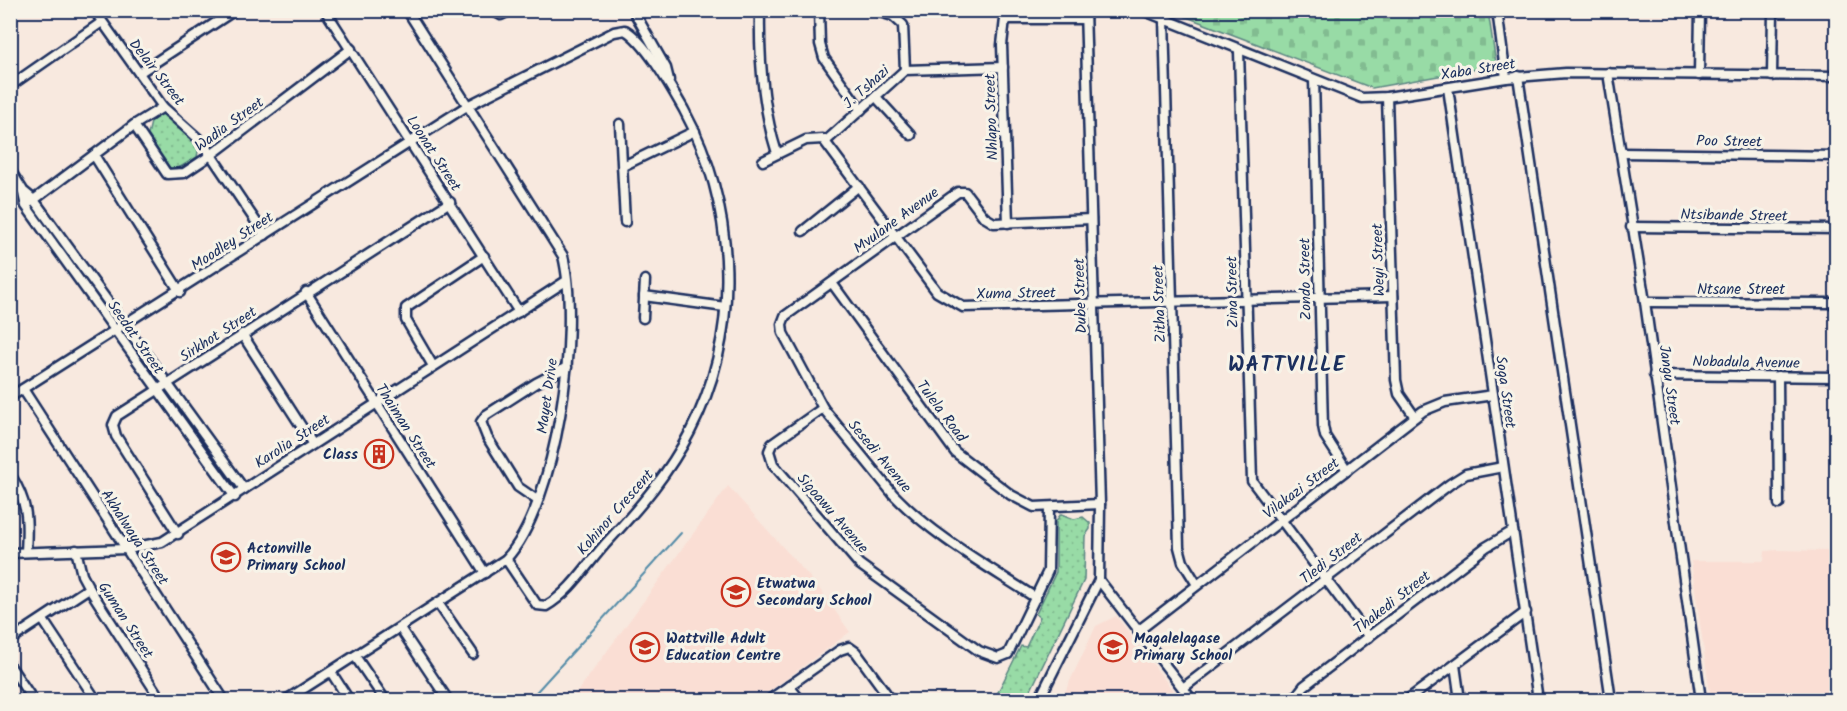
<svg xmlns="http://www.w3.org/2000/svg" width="1847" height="711" font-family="Kalam,sans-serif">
  <defs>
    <pattern id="grass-dots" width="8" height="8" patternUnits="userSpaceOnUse" patternTransform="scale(1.5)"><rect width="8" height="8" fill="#98dba6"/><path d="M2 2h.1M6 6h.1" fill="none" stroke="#82bc91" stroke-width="1.8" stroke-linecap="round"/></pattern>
    <pattern id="cemetery-stones" width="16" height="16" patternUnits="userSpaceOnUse" patternTransform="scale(1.5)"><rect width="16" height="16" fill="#98dba6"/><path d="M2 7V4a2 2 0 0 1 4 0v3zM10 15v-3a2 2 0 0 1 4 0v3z" fill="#82bc91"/></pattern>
  </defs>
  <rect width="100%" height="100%" fill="#f8e9df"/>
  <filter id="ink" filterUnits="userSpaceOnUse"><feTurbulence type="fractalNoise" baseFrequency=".0167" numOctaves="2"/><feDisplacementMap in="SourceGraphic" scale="12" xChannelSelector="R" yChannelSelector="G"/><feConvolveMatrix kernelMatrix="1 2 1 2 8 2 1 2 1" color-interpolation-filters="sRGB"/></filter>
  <g filter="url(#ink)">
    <g fill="#faded4">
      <polygon points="728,486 816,584 850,632 757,700 579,700 575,695"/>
      <polygon points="1778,550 1829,551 1834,554 1831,700 1711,700 1691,561 1764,561 1765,551"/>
      <polygon points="1116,616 1180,700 1061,700 1096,626"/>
    </g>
    <g fill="url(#grass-dots)" stroke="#5a8582" stroke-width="1.5">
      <polygon points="160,114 168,116 199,146 197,157 177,169 170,168 148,135 151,122"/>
      <polygon points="1061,514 1074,519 1083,517 1090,523 1090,529 1085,536 1084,580 1026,700 994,700 1021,646 1026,647 1040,617 1036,614 1056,572 1056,521"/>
    </g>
    <polygon fill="url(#cemetery-stones)" stroke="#5a8582" stroke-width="1.5" points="1171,11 1488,11 1496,63 1477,69 1372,88"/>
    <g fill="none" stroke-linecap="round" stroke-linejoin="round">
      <polyline stroke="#558ca8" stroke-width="2" points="529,700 681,533"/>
      <g stroke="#1b2f5e" stroke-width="13">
        <g id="minor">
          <polyline points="94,10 163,107 201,141 211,155 265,235"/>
          <polyline points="325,10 519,312"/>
          <polyline points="492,10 501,15 511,10"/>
          <polyline points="633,10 666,68 669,80"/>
          <path d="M760 10C759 59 762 107 777 153"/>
          <polyline points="819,10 820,44 824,58 861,110"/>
          <polyline points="873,10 893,16 903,25 905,70"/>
          <polyline points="1006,10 1002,45 1008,223"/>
          <polyline points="1142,10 1362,98 1387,97 1506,78 1566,73 1836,76"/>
          <polyline points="1497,10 1506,78"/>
          <polyline points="1006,19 1085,19"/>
          <polyline points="1164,19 1179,547 1183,562 1196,583"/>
          <polyline points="1239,51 1252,481 1369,637"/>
          <polyline points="139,73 235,10"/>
          <polyline points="1608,73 1645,302 1701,700"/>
          <polyline points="1699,75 1700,10"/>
          <polyline points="1518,76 1611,700"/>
          <polyline points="1772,76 1773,10"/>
          <polyline points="1314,80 1323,426 1325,436 1347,470"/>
          <polyline points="10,86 102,22"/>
          <polyline points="1448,88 1538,700"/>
          <polyline points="876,97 911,135"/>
          <polyline points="1387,97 1396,380 1399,394 1415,417"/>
          <polyline points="620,124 625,222"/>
          <polyline points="134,125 167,174 184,173 211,155 351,49"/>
          <polyline points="826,141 905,70 1003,67"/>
          <polyline points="1621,153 1836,156"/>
          <polyline points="94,155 180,292"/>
          <polyline points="763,161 806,140 823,139 937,292 963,307 1393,296"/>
          <polyline points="623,166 695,131"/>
          <polyline points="10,170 22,189 26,206 235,497"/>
          <polyline points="22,190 34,200 244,489"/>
          <polyline points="31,202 134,125 163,107"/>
          <polyline points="1631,227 1836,229"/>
          <polyline points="803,231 859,186"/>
          <polyline points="832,283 955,452 1011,495 1034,507 1100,504"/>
          <polyline points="306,292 485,573"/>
          <polyline points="644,296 725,307"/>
          <polyline points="1645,302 1836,303"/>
          <polyline points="643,318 645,280"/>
          <polyline points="242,334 312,443"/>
          <polyline points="433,366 406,320 406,308 484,256"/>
          <polyline points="1654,375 1836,377"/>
          <polyline points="1778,376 1779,504"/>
          <polyline points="23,389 224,700"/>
          <path d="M10 397 467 106 614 32 625 30C646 42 672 89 684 110 737 208 742 332 690 432 669 473 640 507 609 540 589 561 572 591 546 606L537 605 506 559"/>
          <polyline points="823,408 772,444 769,451 773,464 859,564 979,651 998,658 1008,654 1048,571 1049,508"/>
          <path d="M10 474C28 502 28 519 26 552"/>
          <polyline points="537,500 518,487 487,437 481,422 486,415 536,383 567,367"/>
          <polyline points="178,534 116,436 113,425 117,416 450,202"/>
          <polyline points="76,550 82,575 89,588 161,700"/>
          <polyline points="10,553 126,549 162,542 566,281"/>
          <polyline points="1099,580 1192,700"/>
          <path d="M1036 598C987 566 933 536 893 494L823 408 783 333 782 324 785 316 958 192H965L984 217 994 223 1091 219"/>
          <polyline points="438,603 473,654"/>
          <polyline points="43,620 96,700"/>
          <polyline points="400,628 448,700"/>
          <polyline points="1138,631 1423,411 1445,402 1493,395"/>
          <polyline points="10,640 89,588"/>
          <polyline points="355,656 385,700"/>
          <polyline points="1455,665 1460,700"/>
          <polyline points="10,666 33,700"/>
          <polyline points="331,672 349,700"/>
          <polyline points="789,686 800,700"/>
          <polyline points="1183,688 1450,484 1466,474 1503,467"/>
          <path d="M286 700 506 559C557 504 581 328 563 256L407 10"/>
          <polyline points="769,700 840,650 849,647 856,652 891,700"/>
          <polyline points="1039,700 1099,580 1100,504 1085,10"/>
          <polyline points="1293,700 1304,686 1486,547 1513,531"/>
          <polyline points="1407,700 1526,612"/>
        </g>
      </g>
      <use href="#minor" stroke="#f7f3e8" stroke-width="8"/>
    </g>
  </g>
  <defs>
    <g id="building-ring" transform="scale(1.5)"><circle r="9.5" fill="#f7f3e8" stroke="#c8321e" stroke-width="1.5"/><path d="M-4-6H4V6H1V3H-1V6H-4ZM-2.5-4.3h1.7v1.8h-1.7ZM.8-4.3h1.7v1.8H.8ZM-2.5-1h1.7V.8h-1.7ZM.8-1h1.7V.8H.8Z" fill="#c8321e"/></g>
    <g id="school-ring" transform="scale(1.5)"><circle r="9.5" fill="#f7f3e8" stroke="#c8321e" stroke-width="1.5"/><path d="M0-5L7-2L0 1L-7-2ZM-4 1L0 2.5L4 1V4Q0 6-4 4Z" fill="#c8321e"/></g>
  </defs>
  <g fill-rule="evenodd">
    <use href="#building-ring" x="379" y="454"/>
    <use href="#school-ring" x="226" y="557"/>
    <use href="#school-ring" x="736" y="592"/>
    <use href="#school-ring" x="645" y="647"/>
    <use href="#school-ring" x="1113" y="647"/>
  </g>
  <g text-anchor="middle" stroke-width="6" stroke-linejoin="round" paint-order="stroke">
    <g font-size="15" fill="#1b2f5e" stroke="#f7f3e8">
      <text transform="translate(1478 69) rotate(-9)" y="5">Xaba Street</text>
      <text transform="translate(157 72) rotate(52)" y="5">Delair Street</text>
      <text transform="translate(866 87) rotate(-42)" y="5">J. Tshazi</text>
      <text transform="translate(991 117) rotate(-92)" y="5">Nhlapo Street</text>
      <text transform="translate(229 124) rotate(-36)" y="5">Wadia Street</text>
      <text transform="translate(1729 141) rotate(1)" y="5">Poo Street</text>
      <text transform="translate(434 153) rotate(57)" y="5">Loonat Street</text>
      <text transform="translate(1734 215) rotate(1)" y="5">Ntsibande Street</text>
      <text transform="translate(896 220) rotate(-36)" y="5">Mvulane Avenue</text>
      <text transform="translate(232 241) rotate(-33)" y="5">Moodley Street</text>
      <text transform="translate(1378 260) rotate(-92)" y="5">Weyi Street</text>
      <text transform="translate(1305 279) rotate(-91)" y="5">Zondo Street</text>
      <text x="1741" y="294">Ntsane Street</text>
      <text transform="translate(1232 292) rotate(-91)" y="5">Zina Street</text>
      <text transform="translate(1016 293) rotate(-1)" y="5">Xuma Street</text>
      <text transform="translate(1080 296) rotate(-92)" y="5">Dube Street</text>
      <text transform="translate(1159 304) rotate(-92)" y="5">Zitha Street</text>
      <text transform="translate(218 334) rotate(-33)" y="5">Sirkhot Street</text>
      <text transform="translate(136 337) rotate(55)" y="5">Seedat Street</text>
      <text transform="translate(1746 362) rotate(1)" y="5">Nobadula Avenue</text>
      <text transform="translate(1670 385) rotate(82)" y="5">Jangu Street</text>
      <text transform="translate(1506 392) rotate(82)" y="5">Soga Street</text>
      <text transform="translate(547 396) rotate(-82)" y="5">Mayet Drive</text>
      <text transform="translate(942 411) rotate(53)" y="5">Tulela Road</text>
      <text transform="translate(406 426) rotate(57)" y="5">Thaiman Street</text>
      <text transform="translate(292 441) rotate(-33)" y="5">Karolia Street</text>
      <text transform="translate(880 456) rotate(50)" y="5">Sesedi Avenue</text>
      <text transform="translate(1301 488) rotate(-37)" y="5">Vilakazi Street</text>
      <text transform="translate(615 512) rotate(-49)" y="5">Kohinor Crescent</text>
      <text transform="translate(833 513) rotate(49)" y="5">Sigoawu Avenue</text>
      <text transform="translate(135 537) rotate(57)" y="5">Akhalwaya Street</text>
      <text transform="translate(1331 558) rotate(-38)" y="5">Tledi Street</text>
      <text transform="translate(1392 602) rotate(-38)" y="5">Thakedi Street</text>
      <text transform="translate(126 620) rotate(57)" y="5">Guman Street</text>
    </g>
    <g font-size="15" font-weight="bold" fill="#1b2f5e" stroke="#f7f3e8" text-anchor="start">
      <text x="358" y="459" text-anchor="end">Class</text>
      <text x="247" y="553">Actonville<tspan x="247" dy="17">Primary School</tspan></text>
      <text x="757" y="588">Etwatwa<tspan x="757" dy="17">Secondary School</tspan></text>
      <text x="666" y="643">Wattville Adult<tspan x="666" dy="17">Education Centre</tspan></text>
      <text x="1134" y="643">Magalelagase<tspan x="1134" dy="17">Primary School</tspan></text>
    </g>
    <g font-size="21" font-weight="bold" letter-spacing="1.5" fill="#1b2f5e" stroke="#f7f3e8">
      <text x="1287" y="371">WATTVILLE</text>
    </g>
  </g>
  <rect width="1847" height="711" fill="none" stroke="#f7f3e8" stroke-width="36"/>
  <rect x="18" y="18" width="1811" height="675" fill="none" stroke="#1b2f5e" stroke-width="2" filter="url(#ink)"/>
</svg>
